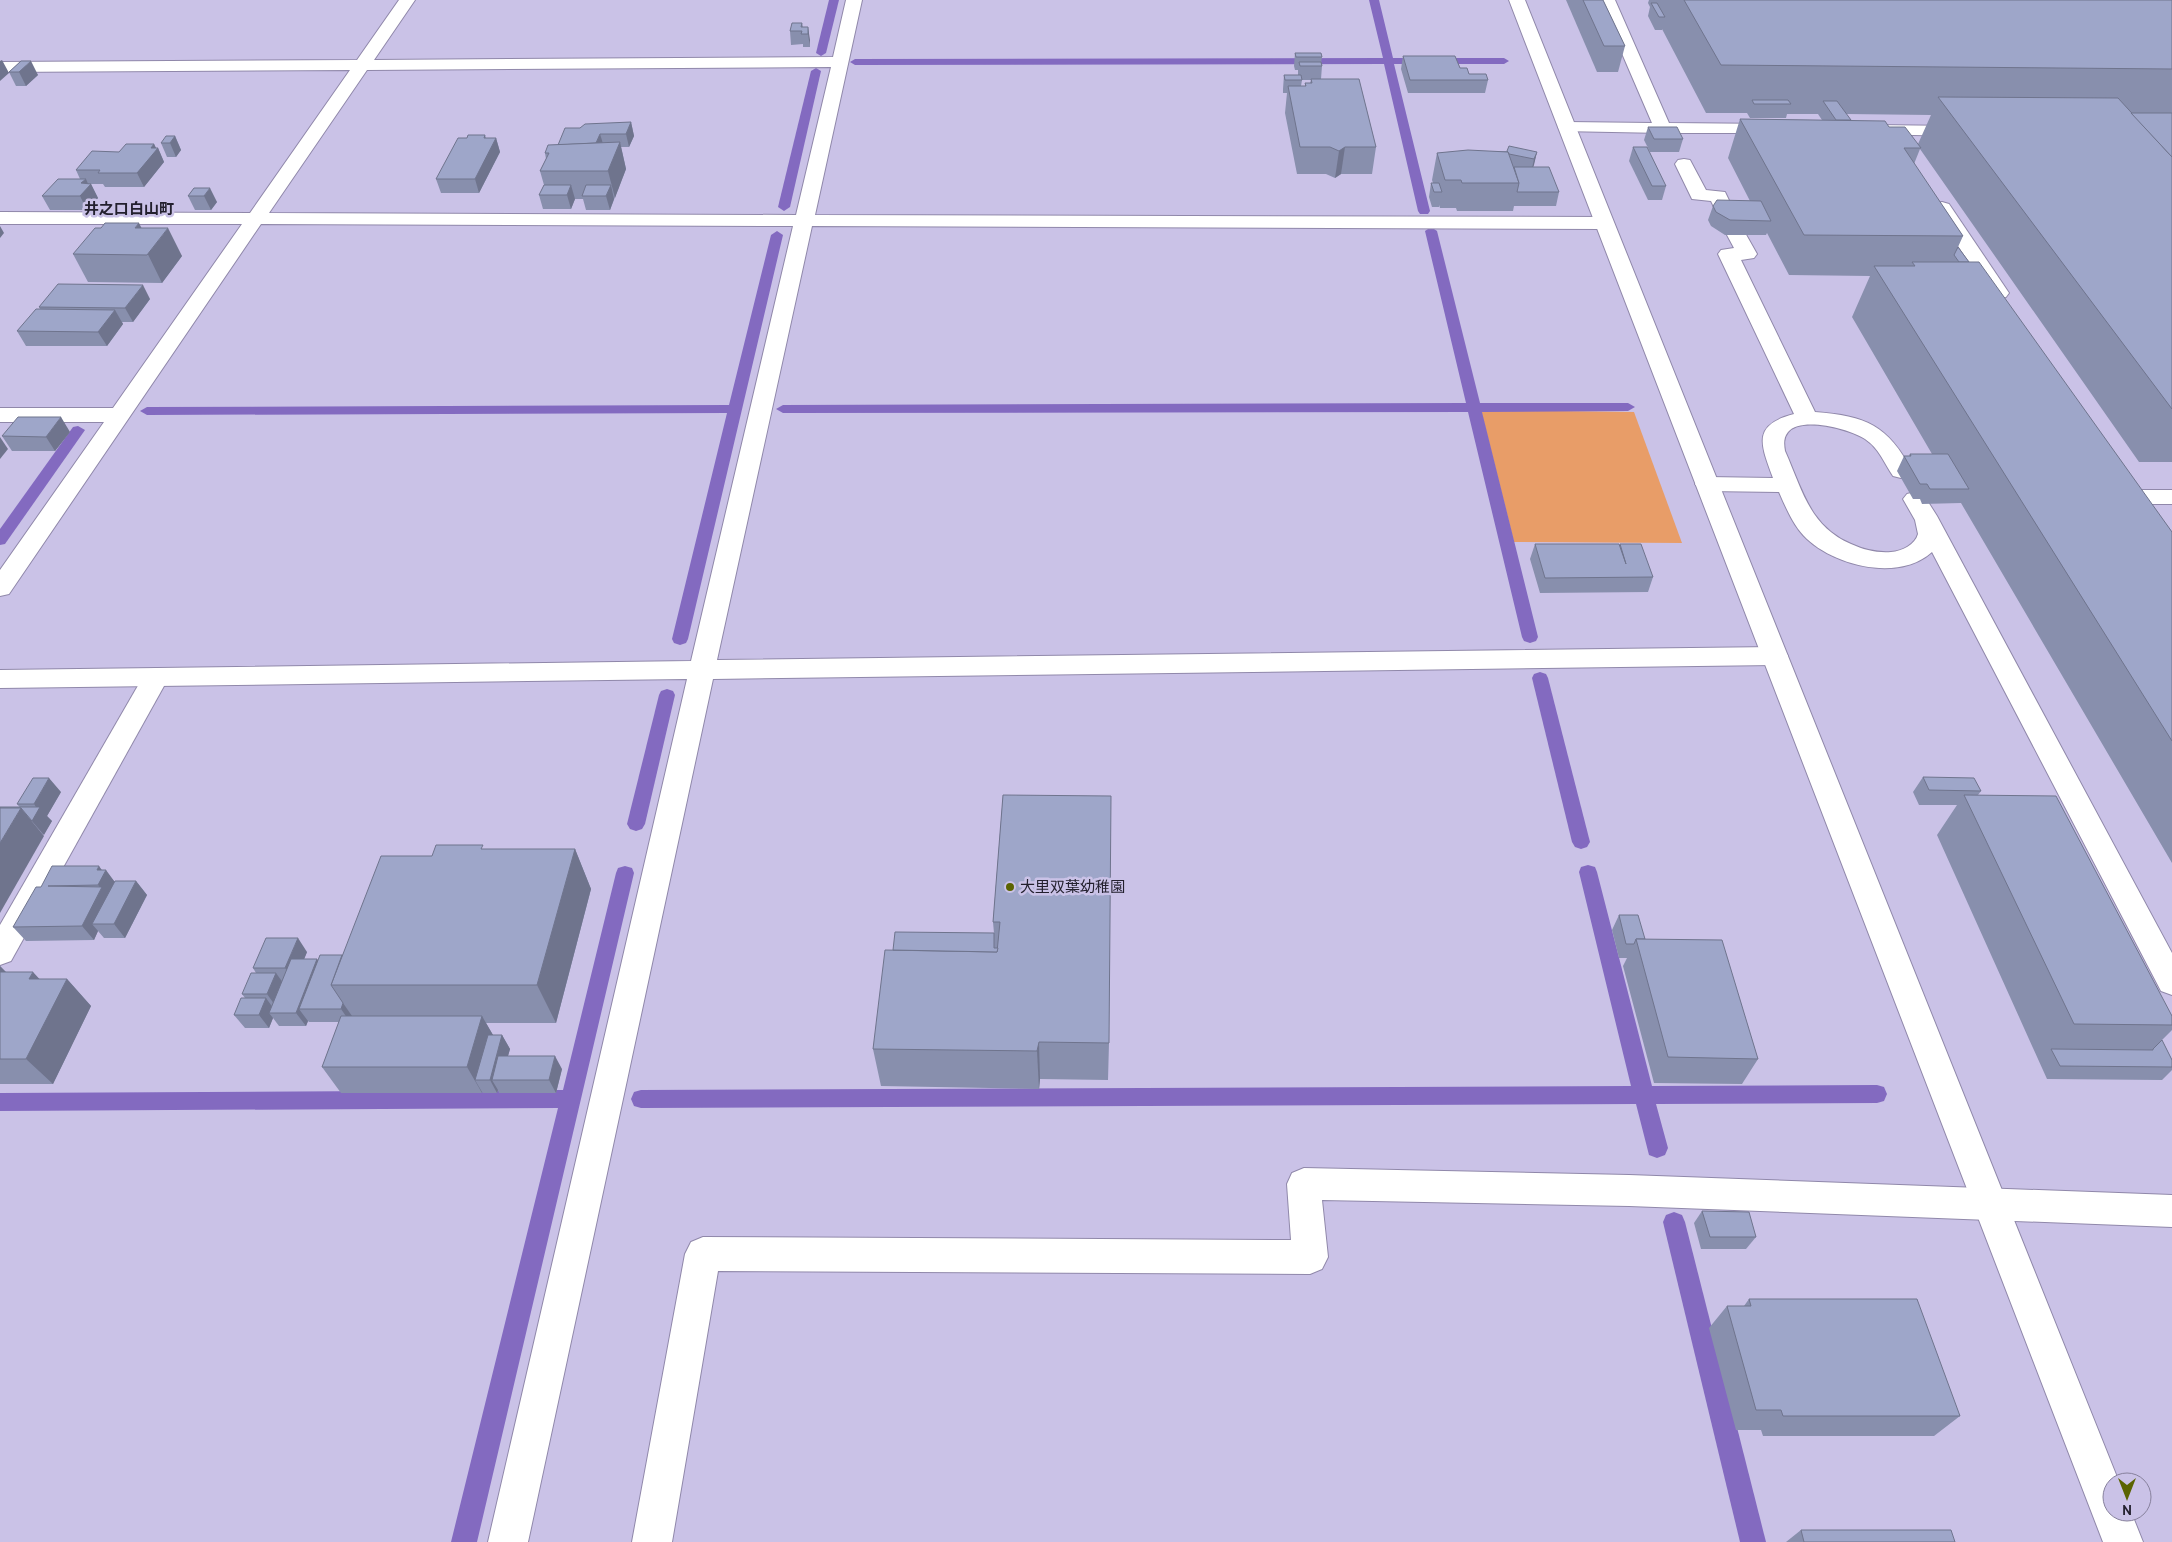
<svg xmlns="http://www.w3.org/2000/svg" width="2172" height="1542" font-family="Cabin,'Noto Sans JP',sans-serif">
  <rect width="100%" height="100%" fill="#cac2e7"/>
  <polygon fill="#e89d68" points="1481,410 1634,412 1682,543 1514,542"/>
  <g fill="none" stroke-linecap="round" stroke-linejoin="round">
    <g fill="#836ac0" fill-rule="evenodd">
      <polygon points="829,0 839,0 826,53 821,56 816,53"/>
      <polygon points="1369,0 1379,0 1393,58 1504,58 1509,61 1504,64 1394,64 1430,211 1428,214 1420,214 1418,211 1384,64 855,65 850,62 855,59 1383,58"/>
      <polygon points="816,68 821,71 790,207 784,211 778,207 811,71"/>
      <polygon points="1431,227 1437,231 1480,403 1628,403 1635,407 1628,411 1482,412 1538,637 1536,641 1530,643 1524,641 1522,637 1468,412 783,413 776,409 783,405 1466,403 1425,231"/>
      <polygon points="777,231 783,235 688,639 686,643 680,645 674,643 672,639 727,413 147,415 140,411 147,407 729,405 771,235"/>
      <polygon points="78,426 85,430 5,544 0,545 0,529 73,427"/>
      <polygon points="1540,672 1546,674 1548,678 1590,842 1587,847 1581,849 1575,847 1572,842 1532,678 1534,674"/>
      <polygon points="667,689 673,691 675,695 645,824 642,829 636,831 630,829 627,824 659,695 661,691"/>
      <polygon points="1588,865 1595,867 1597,872 1652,1086 1877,1085 1884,1087 1887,1094 1884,1101 1877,1103 1656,1104 1668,1148 1665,1155 1657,1158 1649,1155 1636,1104 641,1108 634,1106 631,1099 634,1092 641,1090 1631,1086 1579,872 1581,867"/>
      <polygon points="625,866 632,868 634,873 477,1542 451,1542 558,1108 0,1111 0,1093 563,1090 616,873 618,868"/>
      <polygon points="1674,1212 1682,1215 1685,1222 1766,1542 1740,1542 1663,1222 1666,1215"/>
    </g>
    <g stroke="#9088aa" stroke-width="2">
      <g id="service">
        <polygon points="1599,0 1615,0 1669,123 1774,124 1780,125 1783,129 1780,133 1663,133 1561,131 1558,127 1561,123 1567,122 1652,123"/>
        <polygon points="1871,125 1961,126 1967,127 1970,131 1967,135 1961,136 1865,134 1862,130 1865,126"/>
        <polygon points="1684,159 1690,160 1706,190 1725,192 1736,215 1734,219 1727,221 1720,219 1711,201 1692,199 1675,164 1678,160"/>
        <polygon points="1942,202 1949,204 2009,293 2006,297 1999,299 1992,297 1989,293 1933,208 1935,204"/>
        <path d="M1737 229 1744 231 1757 254 1754 258 1741 260 1815 412C1866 416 1888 425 1912 471L1909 476 1901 478 1893 476C1884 463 1879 448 1865 439 1850 429 1801 416 1788 432 1783 438 1784 445 1785 451 1802 489 1809 526 1851 544 1864 550 1877 553 1891 552 1902 551 1915 545 1918 534L1915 520 1903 499 1907 494 1915 492 1923 494 1937 516 2172 953V995L2161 991 1932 552C1899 582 1836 566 1807 539 1794 527 1786 508 1779 492L1707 491 1699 489 1695 484 1699 479 1707 477 1773 478C1761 445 1751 425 1794 414L1718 254 1721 250 1734 248 1727 235 1730 231Z"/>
        <polygon points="2136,490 2172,490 2172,504 2136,504 2128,502 2124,497 2128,492"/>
        <polygon points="156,668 165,670 169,677 11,961 0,965 0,925 147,670"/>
        <polygon points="1304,1168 1629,1175 2172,1195 2172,1227 1629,1206 1322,1200 1328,1257 1322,1269 1310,1274 718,1271 672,1542 632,1542 685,1254 691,1242 703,1237 1291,1240 1287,1184 1292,1173"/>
      </g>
    </g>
    <g stroke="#9088aa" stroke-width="2">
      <path id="minor" d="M399 0H415L374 60 833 57 846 0H862L815 215 1604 217 1611 219 1613 223 1611 227 1604 229 812 226 717 660 1775 647 1784 650 1788 656 1784 662 1775 665 713 679 528 1542H488L687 679 0 688V670L691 661 793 226 261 224 9 594 0 596V570L104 422H0V408H113L242 224H0V212L250 213 350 70 0 72V62L357 60ZM831 67 796 215 269 213 367 70Z"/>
    </g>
    <g stroke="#9088aa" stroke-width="2">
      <polygon id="tertiary" points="1509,0 1525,0 2119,1482 2112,1482 2112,1512 2131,1512 2143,1542 2103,1542"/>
    </g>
    <use href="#service" fill="#fff" fill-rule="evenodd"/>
    <use href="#minor" fill="#fff" fill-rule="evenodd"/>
    <use href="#tertiary" fill="#fff" fill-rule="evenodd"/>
  </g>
  <g fill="#888fad" fill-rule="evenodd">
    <polygon points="1566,0 1603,0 1625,46 1618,72 1597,72"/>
    <path d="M1649 0H2172V462H2139L1920 149 1914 164 1963 236 1958 247 2172 532V863L1961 503 1922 504 1920 499H1913L1897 471 1904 456H1909L1910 454H1932L1852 317 1870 276 1789 275 1767 233 1766 235H1725L1711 226 1708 220 1713 206 1750 201 1728 158 1740 119 1822 120 1818 114H1787L1786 118H1750L1747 113H1706L1662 29V30H1655L1648 16 1650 7 1648 3ZM1846 114 1931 115 1918 144 1889 127 1851 120Z"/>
    <polygon points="802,23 803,27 808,27 810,47 803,47 803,44 791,45 790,31"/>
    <path d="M1295 53 1322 57 1321 63 1322 66 1321 79 1376 147 1372 174H1341L1335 178 1326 174H1297L1285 113 1287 93H1283V89L1284 75H1298V70H1295L1294 66ZM1302 80H1311L1310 83H1305V86H1301Z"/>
    <polygon points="1403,56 1460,68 1469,74 1488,80 1485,93 1408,93 1401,69"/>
    <polygon points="21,61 38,75 26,86 16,86 9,72"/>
    <polygon points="631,122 634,136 629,147 621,147 626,169 610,210 586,210 583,199 575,199 571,209 543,209 539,195 544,185 540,171 546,159 545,153 558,145 580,128"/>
    <polygon points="1648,127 1683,139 1679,152 1650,152 1644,140"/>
    <polygon points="485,135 486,138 496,138 500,152 479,193 441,193 436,179 467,138"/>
    <polygon points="175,136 181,150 176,157 167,157 161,143"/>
    <polygon points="154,144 156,148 158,148 164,162 144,187 105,187 103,184 91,184 98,198 87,210 50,210 42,196 80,179 76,170 119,152"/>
    <polygon points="1633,147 1666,186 1662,200 1648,200 1629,161"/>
    <polygon points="1507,151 1537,152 1533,167 1559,192 1556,206 1514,206 1513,211 1457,211 1456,208 1440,208 1439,205 1439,207 1432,207 1429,197 1431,183 1433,183 1432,180 1437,153"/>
    <polygon points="194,188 217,202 211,210 195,210 188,196"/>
    <polygon points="142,228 182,256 162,283 88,282 73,254"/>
    <polygon points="150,299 133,322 122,322 123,324 107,346 26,346 17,331 40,309 39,307"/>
    <polygon points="70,432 55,451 12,451 2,436"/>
    <polygon points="1535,544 1620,546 1620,544 1653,577 1648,592 1540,593 1530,559"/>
    <polygon points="1923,777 1981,791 1978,795 2172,1016 2172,1030 2162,1040 2172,1060 2172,1070 2162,1080 2047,1079 1937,835 1957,805 1919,805 1913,792"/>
    <polygon points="61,792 47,816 52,821 43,835 44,836 17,804"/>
    <polygon points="1003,795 1109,1043 1108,1080 1040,1079 1039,1089 881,1086 873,1049 893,950 994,933 993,922"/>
    <polygon points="485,849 575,849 591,889 556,1023 486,1023 493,1035 502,1035 510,1049 508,1056 562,1069 556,1093 499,1093 498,1090 497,1093 483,1093 482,1092 482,1093 341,1093 322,1067 339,1022 309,1022 308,1021 306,1026 279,1026 273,1018 269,1028 245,1028 234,1015 245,998 242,994 256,973 253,968 307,952 304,959 317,959 318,961 342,955 432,856"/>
    <polygon points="103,870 115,882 136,881 147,895 125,938 104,938 98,931 94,940 26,941 13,927 41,887"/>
    <polygon points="1619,915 1645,939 1758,1059 1742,1084 1654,1083 1623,966 1627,958 1619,958 1612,930"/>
    <polygon points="0,966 6,972 39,979 67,979 91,1006 53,1084 0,1084"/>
    <polygon points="1702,1211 1756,1237 1746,1249 1701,1249 1694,1223"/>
    <polygon points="1749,1299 1960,1416 1934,1436 1763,1436 1761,1430 1736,1430 1709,1328 1727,1306 1744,1306"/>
    <polygon points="1801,1530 1955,1542 1786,1542"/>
  </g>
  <g fill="#6f748d">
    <polygon points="808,27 810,40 810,47 808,34"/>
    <polygon points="2,60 9,73 0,81 0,61"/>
    <polygon points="31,61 38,75 26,86 19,72"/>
    <polygon points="631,122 634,136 629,147 626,134"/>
    <polygon points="600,134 604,147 594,148"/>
    <polygon points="175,136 181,150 176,157 170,143"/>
    <polygon points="496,138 500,152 479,193 475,179"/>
    <polygon points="620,142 626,169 615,198 608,171"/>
    <polygon points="154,144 157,150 158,148 164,162 144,187 137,173 151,148"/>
    <polygon points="1345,147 1341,174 1335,178 1339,151"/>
    <polygon points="1537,152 1534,165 1531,173 1534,159"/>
    <polygon points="86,179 89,186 91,184 98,198 87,210 80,196 81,183"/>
    <polygon points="571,185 575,199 571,209 567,195"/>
    <polygon points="611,185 614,199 610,210 606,196"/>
    <polygon points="210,188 217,202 211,210 204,196"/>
    <polygon points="139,223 152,249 168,228 182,256 162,283 135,228"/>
    <polygon points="0,226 4,233 0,238"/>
    <polygon points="143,285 150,299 133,322 125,308"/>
    <polygon points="115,310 123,324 107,346 98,332"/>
    <polygon points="61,417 70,432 55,451 46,437"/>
    <polygon points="0,437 8,449 0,459"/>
    <polygon points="49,778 61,792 47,816 52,821 44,835 32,821 38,810 34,804"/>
    <polygon points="21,808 44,836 0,913 0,843"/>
    <polygon points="575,849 591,889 556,1023 537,985"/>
    <polygon points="99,866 104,873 106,870 117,885 92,924 98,931 94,940 82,926 101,889 98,885 97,870"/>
    <polygon points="136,881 147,895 125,938 114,924"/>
    <polygon points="298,938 307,952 295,982 285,968"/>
    <polygon points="317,959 326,973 299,1009 308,1021 306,1026 296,1013"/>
    <polygon points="0,966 26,993 0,976"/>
    <polygon points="33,972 57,998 67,979 91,1006 53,1084 26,1059 29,979"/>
    <polygon points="276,973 286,987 277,1008 267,994"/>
    <polygon points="266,998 276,1012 269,1013 273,1018 269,1028 259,1015"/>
    <polygon points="343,1003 352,1016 350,1022 341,1009"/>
    <polygon points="482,1016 497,1042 475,1080 482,1092 482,1093 467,1067"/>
    <polygon points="502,1035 510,1049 501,1080 492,1080 498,1090 497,1093 490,1080"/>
    <polygon points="1039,1042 1040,1079 1039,1089 1037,1051"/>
    <polygon points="555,1056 562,1069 556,1093 549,1080"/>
  </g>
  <g fill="#9ea6c9" stroke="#6f748d">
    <polygon points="1583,0 1603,0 1625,46 1604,46"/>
    <polygon points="1684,0 2172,0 2172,69 1721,65"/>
    <polygon points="1651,3 1657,3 1665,17 1659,17"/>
    <polygon points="792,23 802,23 801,27 808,27 808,34 801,34 802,31 790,31"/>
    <polygon points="1295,53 1321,53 1322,57 1296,57"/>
    <polygon points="1403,56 1455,56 1460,68 1467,68 1469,74 1486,74 1488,80 1410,80"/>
    <polygon points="21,61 31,61 19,72 9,72"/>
    <polygon points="1299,62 1321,62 1322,66 1300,66"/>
    <polygon points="1284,75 1301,75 1302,80 1285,80"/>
    <polygon points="1311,79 1359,79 1376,147 1345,147 1339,151 1330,147 1300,147 1288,86 1306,86 1305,83 1312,83"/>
    <polygon points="1938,97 2118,98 2172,157 2172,409"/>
    <polygon points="1752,100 1788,100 1791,104 1754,104"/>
    <polygon points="1823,101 1837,101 1851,120 1836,120"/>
    <polygon points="2131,113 2172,113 2172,157"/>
    <polygon points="1740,119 1885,121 1889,127 1905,127 1921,148 1904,148 1963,236 1804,235"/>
    <polygon points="631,122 626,134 600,134 596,143 558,145 565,128 580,128 585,124"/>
    <polygon points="1648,127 1677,127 1683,139 1654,139"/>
    <polygon points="468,135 485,135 484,138 496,138 475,179 436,179 458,138 467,138"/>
    <polygon points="166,136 175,136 170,143 161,143"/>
    <polygon points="620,142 608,171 540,171 549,153 545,153 548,145"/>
    <polygon points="126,144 154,144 151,148 158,148 137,173 98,173 100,170 76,170 92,151 119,152"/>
    <polygon points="1509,146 1537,152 1534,159 1509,154 1508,152 1507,151"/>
    <polygon points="1633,147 1647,147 1666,186 1652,186"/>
    <polygon points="1468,150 1508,152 1519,183 1462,183 1461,180 1445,180 1437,153"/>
    <polygon points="1514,167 1549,167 1559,192 1517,192 1519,183"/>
    <polygon points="58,179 86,179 81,183 91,184 80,196 42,196"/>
    <polygon points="1431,183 1439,183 1442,192 1434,192"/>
    <polygon points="544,185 571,185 567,195 539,195"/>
    <polygon points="586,185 611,185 606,196 582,196"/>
    <polygon points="194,188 210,188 204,196 188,196"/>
    <polygon points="1717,200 1761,201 1771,221 1730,220 1716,212 1713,206"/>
    <polygon points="105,223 139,223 135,228 168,228 147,255 73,254 95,228 101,228"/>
    <polygon points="1958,247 1969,262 1959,262 1954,255"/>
    <polygon points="1912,262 1979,262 2172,532 2172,741 1874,266 1915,266"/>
    <polygon points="58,284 143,285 125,308 39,307"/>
    <polygon points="36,309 115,310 98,332 17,331"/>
    <polygon points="18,417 61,417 46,437 2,436"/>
    <polygon points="1910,454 1948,454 1969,489 1930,489 1927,484 1920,484 1904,456 1911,456"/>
    <polygon points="1535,544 1619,544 1626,564 1620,544 1641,544 1653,577 1545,578"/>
    <polygon points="1923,777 1974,778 1981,791 1929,790"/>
    <polygon points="33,778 49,778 34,804 17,804"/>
    <polygon points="1003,795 1111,796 1109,1043 1039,1042 1037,1051 873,1049 885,950 997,952 1000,922 993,922"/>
    <polygon points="1964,795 2056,796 2172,1016 2172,1025 2074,1024"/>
    <polygon points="0,807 40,807 32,821 21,808 0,808"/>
    <polygon points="0,808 21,808 0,843"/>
    <polygon points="436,845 483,845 481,849 575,849 537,985 331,985 381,856 432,856"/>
    <polygon points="52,866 99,866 97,870 106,870 98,885 48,886 102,887 82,926 13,927 36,887 41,887"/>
    <polygon points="115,881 136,881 114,924 92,924"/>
    <polygon points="1619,915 1638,915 1645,939 1636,939 1634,944 1626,944"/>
    <polygon points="895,932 994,933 994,948 998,948 997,952 893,950"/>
    <polygon points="266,938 298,938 285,968 253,968"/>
    <polygon points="1636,939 1722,940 1758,1059 1668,1057"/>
    <polygon points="320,955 342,955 331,985 343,1003 341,1009 299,1009"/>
    <polygon points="291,959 317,959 296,1013 269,1013"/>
    <polygon points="0,972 33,972 29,979 67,979 26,1059 0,1059"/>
    <polygon points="251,973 276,973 267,994 242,994"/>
    <polygon points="241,998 266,998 259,1015 234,1015"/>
    <polygon points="341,1016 482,1016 467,1067 322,1067"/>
    <polygon points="488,1035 502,1035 490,1080 475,1080"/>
    <polygon points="2162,1040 2172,1060 2172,1067 2060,1066 2051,1049 2153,1050 2153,1049"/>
    <polygon points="498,1056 555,1056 549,1080 492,1080"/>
    <polygon points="1702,1211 1749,1212 1756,1237 1710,1237"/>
    <polygon points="1749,1299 1917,1299 1960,1416 1783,1416 1781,1410 1756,1410 1727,1306 1751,1306"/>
    <polygon points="1801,1530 1951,1530 1955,1542 1804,1542"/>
  </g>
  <circle fill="#5b6402" stroke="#cac2e7" stroke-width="2" cx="1010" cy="887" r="5"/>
  <g text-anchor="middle" stroke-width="5" stroke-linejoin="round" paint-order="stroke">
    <g font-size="15" font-weight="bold" fill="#23202e" stroke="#cac2e7">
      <text x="129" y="214">井之口白山町</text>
    </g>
    <g font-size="15" fill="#23202e" stroke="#cac2e7" text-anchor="start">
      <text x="1020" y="892">大里双葉幼稚園</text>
    </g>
  </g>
  <g transform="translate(2127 1497) rotate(180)"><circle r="24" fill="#cac2e7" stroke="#87819d"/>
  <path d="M0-4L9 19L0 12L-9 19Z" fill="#5b6402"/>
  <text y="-8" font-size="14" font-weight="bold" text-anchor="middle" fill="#23202e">N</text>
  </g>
</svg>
